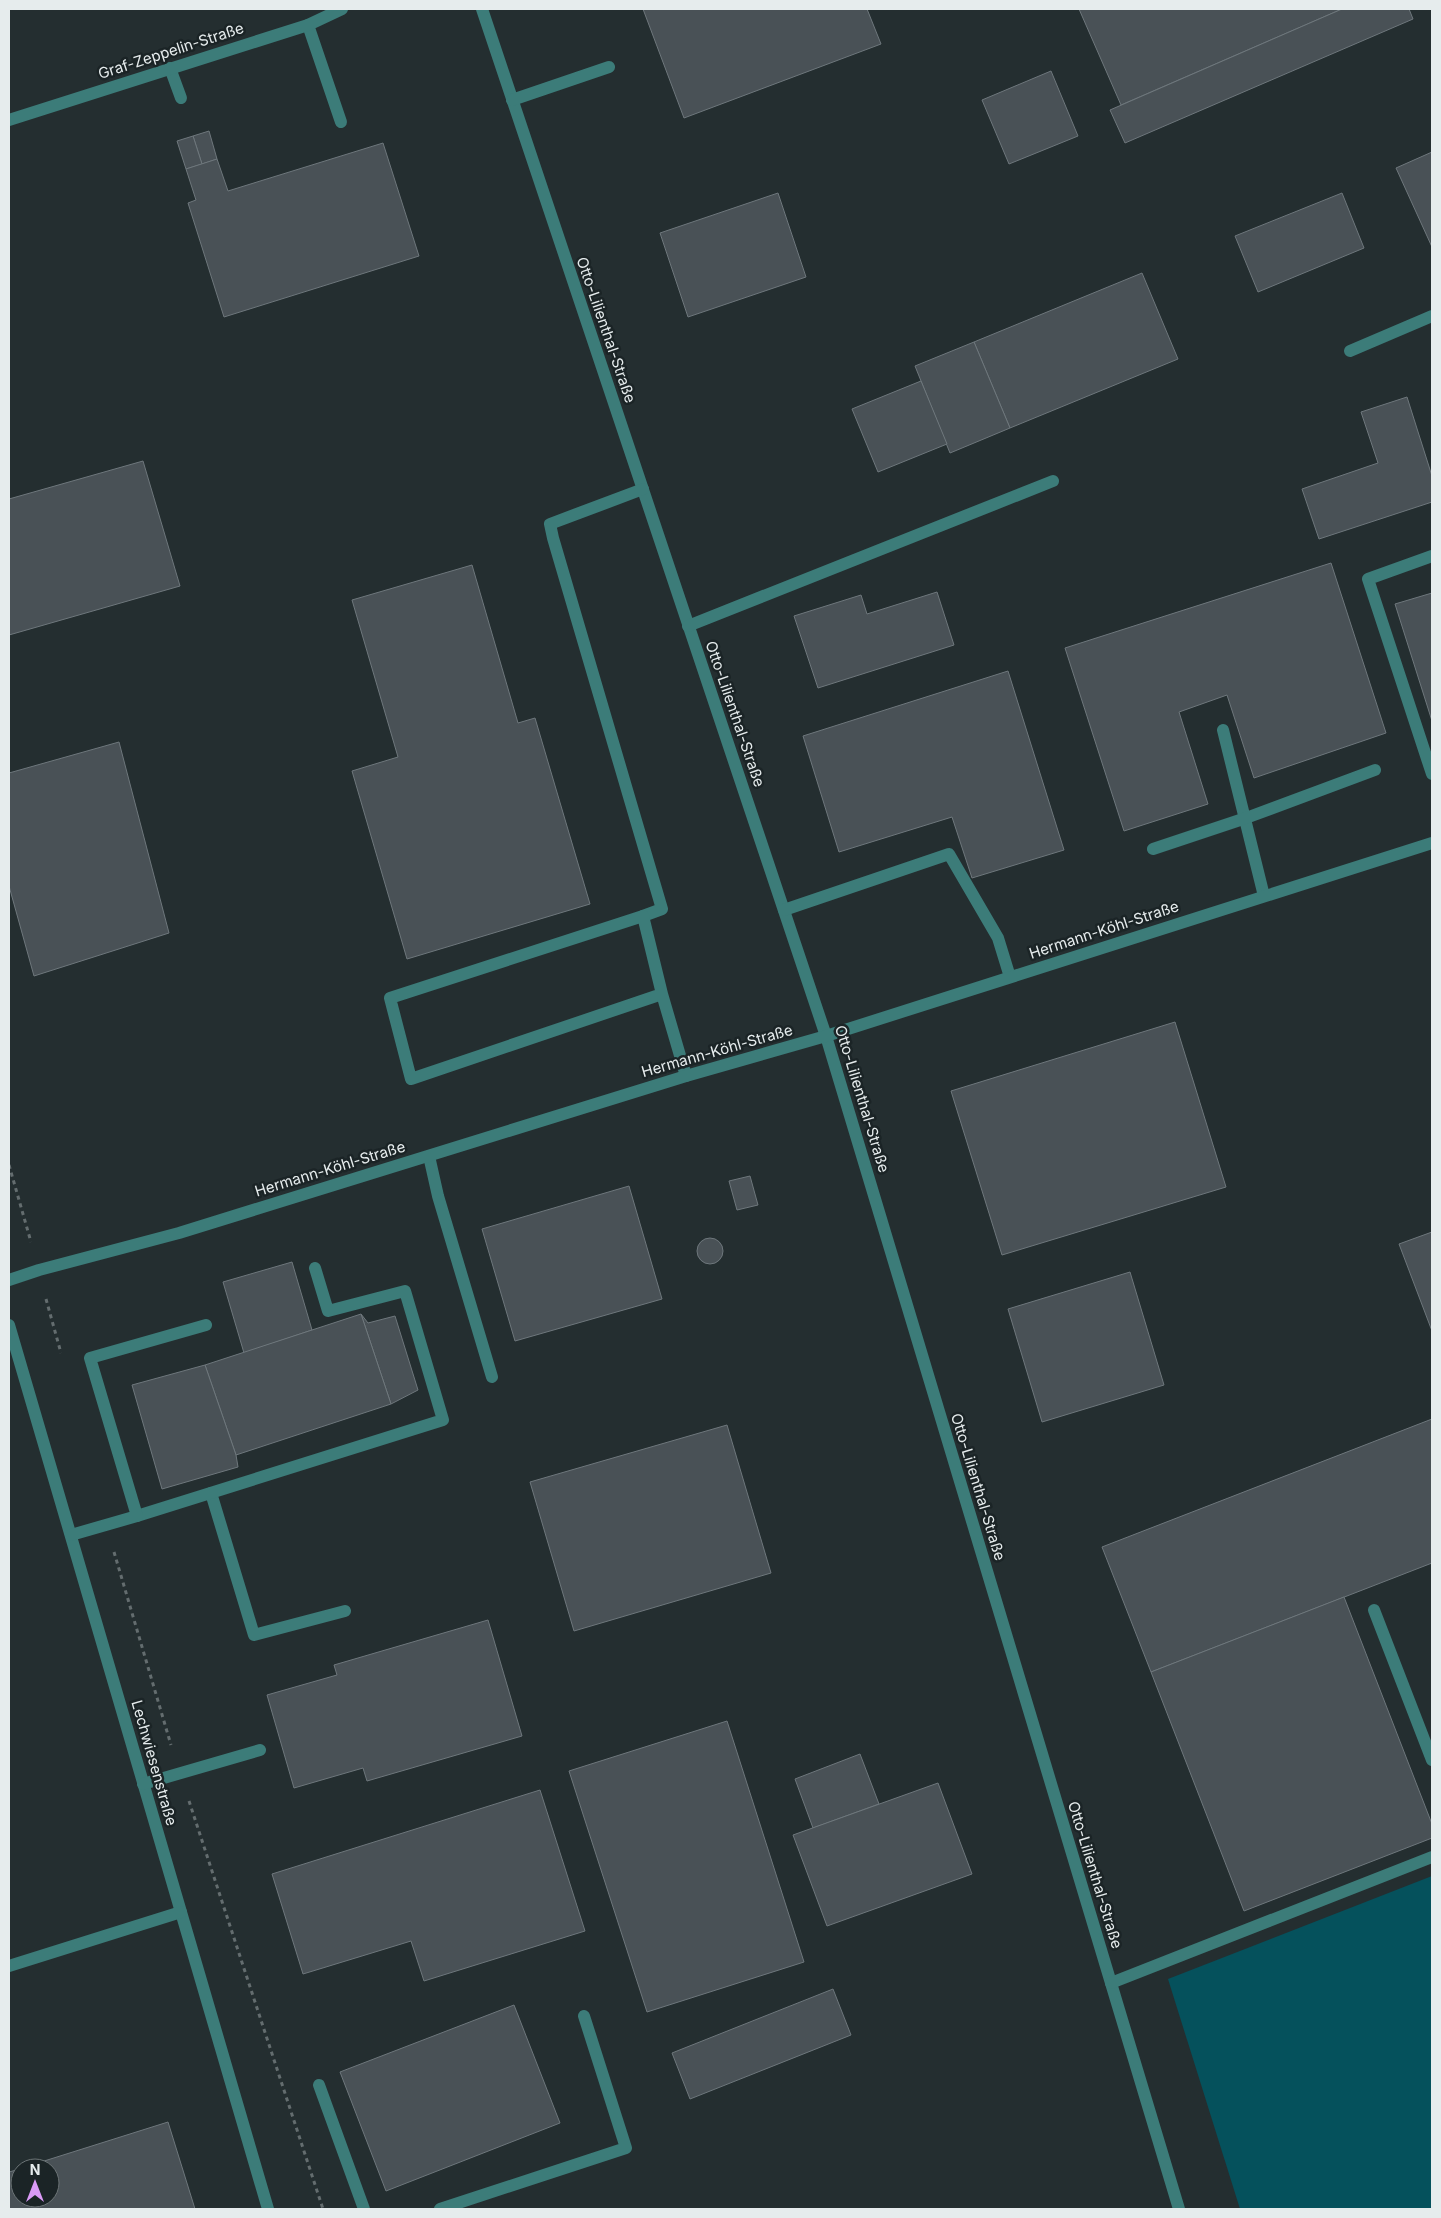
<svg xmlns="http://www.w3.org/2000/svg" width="1441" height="2218" font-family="Inter,sans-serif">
  <rect width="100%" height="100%" fill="#242e30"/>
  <polygon fill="#05515c" points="1432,1876 1432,2209 1240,2209 1168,1979"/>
  <g fill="#495156" stroke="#6e777c">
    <polygon points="643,9 867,9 881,44 684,118"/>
    <polygon points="1079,9 1342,9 1121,105"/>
    <polygon points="1342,9 1409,9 1413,19 1125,143 1110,110"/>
    <polygon points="1051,71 1078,136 1009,164 982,100"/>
    <polygon points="209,131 217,159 202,164 193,136"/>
    <polygon points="193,136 202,164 186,169 177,141"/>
    <polygon points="383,143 419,256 224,317 188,203 196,200 186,169 217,159 228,191"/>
    <polygon points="1432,152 1432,247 1396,168"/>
    <polygon points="778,193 806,277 688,317 660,233"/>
    <polygon points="1342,193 1364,248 1258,292 1235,236"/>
    <polygon points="1142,273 1178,359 1010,428 974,342"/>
    <polygon points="974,342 1010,428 950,453 915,366"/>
    <polygon points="921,381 947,444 878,472 852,409"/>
    <polygon points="1407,397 1432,476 1432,502 1319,539 1302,489 1378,463 1361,412"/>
    <polygon points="143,461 180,586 9,635 9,499"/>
    <polygon points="1331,563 1386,733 1254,778 1227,695 1179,712 1208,804 1124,831 1065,648"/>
    <polygon points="472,565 518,723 535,718 590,904 407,959 352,771 398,757 352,600"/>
    <polygon points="937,592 954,645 818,688 794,616 861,595 867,614"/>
    <polygon points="1432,593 1432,721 1395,604"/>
    <polygon points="1008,671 1064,850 972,878 952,817 839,852 803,736"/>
    <polygon points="119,742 169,933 34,976 9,886 9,773"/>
    <polygon points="1175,1022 1226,1187 1002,1255 951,1091"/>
    <polygon points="750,1176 758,1205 737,1210 729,1181"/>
    <polygon points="629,1186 662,1299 515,1341 482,1229"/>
    <polygon points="1432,1232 1432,1331 1399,1244"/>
    <circle cx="710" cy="1251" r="13"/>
    <polygon points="292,1262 312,1330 244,1353 223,1282"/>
    <polygon points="1130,1272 1164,1385 1042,1422 1008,1309"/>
    <polygon points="361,1314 368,1323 395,1316 418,1390 391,1404"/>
    <polygon points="361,1314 391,1404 236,1455 205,1365"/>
    <polygon points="205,1365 236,1455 238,1467 162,1489 132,1385"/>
    <polygon points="1432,1419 1432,1563 1151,1672 1102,1547"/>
    <polygon points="727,1425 771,1573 574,1631 530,1482"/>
    <polygon points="1344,1597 1432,1824 1432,1838 1244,1911 1151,1672"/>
    <polygon points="488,1620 522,1736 367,1781 363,1768 294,1788 267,1695 337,1675 334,1665"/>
    <polygon points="727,1721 804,1962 647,2012 569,1771"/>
    <polygon points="860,1754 879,1804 813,1828 795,1779"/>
    <polygon points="938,1783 972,1874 827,1926 793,1835"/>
    <polygon points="540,1790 585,1931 424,1981 411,1941 303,1974 272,1874"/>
    <polygon points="833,1989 851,2035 690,2099 672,2053"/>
    <polygon points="514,2005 560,2123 386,2191 340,2072"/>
    <polygon points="168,2122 195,2209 9,2209 9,2172 20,2169 20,2198 50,2198 50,2168 22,2168"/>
  </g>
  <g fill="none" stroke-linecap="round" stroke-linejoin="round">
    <g stroke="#646d6f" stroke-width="3" stroke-dasharray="4 4" stroke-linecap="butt">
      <polyline points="9,1165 31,1242"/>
      <polyline points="46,1299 61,1353"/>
      <polyline points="114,1552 171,1745"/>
      <polyline points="189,1801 323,2209"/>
    </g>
    <g stroke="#3c7c79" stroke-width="12">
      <polyline points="482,9 826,1036 1179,2209"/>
      <polyline points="308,25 341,122"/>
      <polyline points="170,68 181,98"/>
      <polyline points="512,100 609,67"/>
      <polyline points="9,120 308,25 342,9"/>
      <polyline points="1350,351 1432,316"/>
      <polyline points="643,489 550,524 553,538 662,909 643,916"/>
      <polyline points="1432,556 1368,579 1432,774"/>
      <polyline points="688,626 1053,481"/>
      <polyline points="1223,730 1264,896"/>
      <polyline points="1153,849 1246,818 1375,770"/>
      <polyline points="784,910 949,854 998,938 1010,977"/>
      <polyline points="662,994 643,916 390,998 411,1079 662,994 686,1076"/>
      <polyline points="429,1156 438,1196 492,1377"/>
      <polyline points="9,1280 39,1270 179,1233 686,1076 826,1036 1432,843"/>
      <polyline points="9,1325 268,2209"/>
      <polyline points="211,1493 254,1635 345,1611"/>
      <polyline points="137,1516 443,1420 405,1291 328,1311 315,1268"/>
      <polyline points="71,1535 137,1516 90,1358 206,1325"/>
      <polyline points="1374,1610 1432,1760"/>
      <polyline points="143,1784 260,1750"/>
      <polyline points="9,1966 181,1912"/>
      <polyline points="1111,1983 1432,1857"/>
      <polyline points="319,2085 364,2209"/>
      <polyline points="440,2209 626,2148 584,2016"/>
    </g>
  </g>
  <g text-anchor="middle" stroke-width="5" stroke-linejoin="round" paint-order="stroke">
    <g font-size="15" fill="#e6eced" stroke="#1b2426">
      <text transform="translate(171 51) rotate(-18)" y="5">Graf-Zeppelin-Straße</text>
      <text transform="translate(606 330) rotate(71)" y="5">Otto-Lilienthal-Straße</text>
      <text transform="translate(735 714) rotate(71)" y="5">Otto-Lilienthal-Straße</text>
      <text transform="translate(1104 930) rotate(-18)" y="5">Hermann-Köhl-Straße</text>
      <text transform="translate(717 1051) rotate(-16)" y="5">Hermann-Köhl-Straße</text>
      <text transform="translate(862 1099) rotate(73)" y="5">Otto-Lilienthal-Straße</text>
      <text transform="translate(330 1169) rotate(-17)" y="5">Hermann-Köhl-Straße</text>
      <text transform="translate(978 1487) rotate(73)" y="5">Otto-Lilienthal-Straße</text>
      <text transform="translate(154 1763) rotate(74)" y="5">Lechwiesenstraße</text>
      <text transform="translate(1095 1875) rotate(73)" y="5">Otto-Lilienthal-Straße</text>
    </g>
  </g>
  <rect width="1441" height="2218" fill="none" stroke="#e6eced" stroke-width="20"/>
  <g transform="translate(35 2183)"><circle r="24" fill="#1b2426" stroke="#6c7476"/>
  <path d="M0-4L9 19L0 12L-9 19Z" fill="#da9af6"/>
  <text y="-8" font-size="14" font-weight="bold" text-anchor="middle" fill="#e6eced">N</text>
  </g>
</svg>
